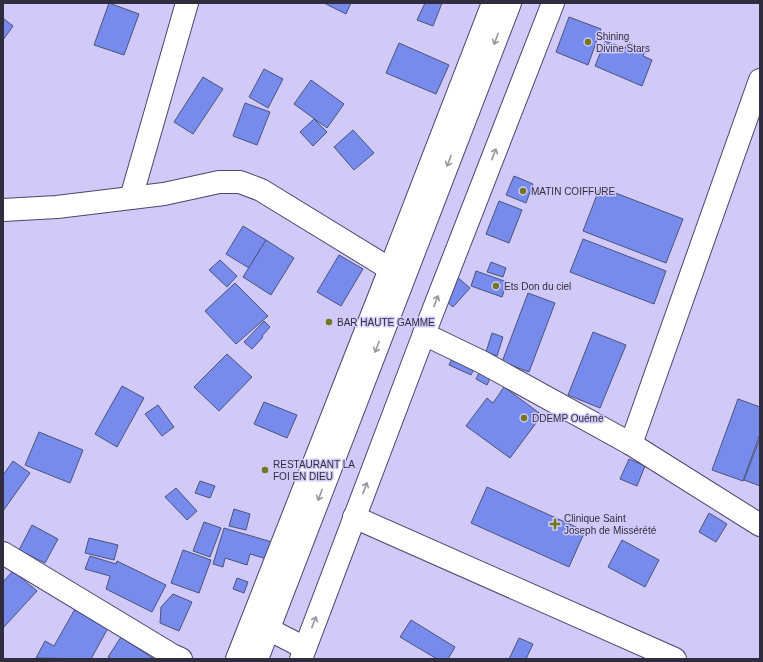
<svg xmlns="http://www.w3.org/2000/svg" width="763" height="662" font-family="Helvetica,sans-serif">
  <rect width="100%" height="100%" fill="#d1c9f7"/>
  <g fill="#778bed" stroke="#4a547a">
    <polygon points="109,3 139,14 124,55 94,45"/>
    <polygon points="324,3 351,3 346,14"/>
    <polygon points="425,3 442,3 433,26 417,20"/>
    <polygon points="569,17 601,29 588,65 556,52"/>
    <polygon points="3,18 13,26 3,40"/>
    <polygon points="605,41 625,48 628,42 646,49 643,56 652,60 642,86 595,66"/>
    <polygon points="399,43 449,65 436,94 386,73"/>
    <polygon points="264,69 283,79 268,108 249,97"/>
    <polygon points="203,77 223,89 193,134 174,122"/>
    <polygon points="311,80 344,104 327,128 294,104"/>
    <polygon points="245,103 270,112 257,145 233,136"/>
    <polygon points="314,119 327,132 313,146 300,132"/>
    <polygon points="353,130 374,153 354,170 334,147"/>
    <polygon points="514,176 533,184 526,203 506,195"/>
    <polygon points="600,187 683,219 666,263 583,231"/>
    <polygon points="499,201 522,210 509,243 486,234"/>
    <polygon points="243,226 266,240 249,268 226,254"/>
    <polygon points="583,239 666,271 654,304 570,272"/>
    <polygon points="266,240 294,258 271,295 243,277"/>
    <polygon points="339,255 363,269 341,306 317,292"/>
    <polygon points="220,260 237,276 227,287 209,270"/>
    <polygon points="491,262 506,268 503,277 487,272"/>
    <polygon points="476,271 507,282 502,297 471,286"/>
    <polygon points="456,276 470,288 453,307 440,296"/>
    <polygon points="235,283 268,316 236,344 205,311"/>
    <polygon points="528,293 555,303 529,372 502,362"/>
    <polygon points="264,321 270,327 262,336 263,337 252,349 244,342"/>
    <polygon points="593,332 626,345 600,408 568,395"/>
    <polygon points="492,333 503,337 497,356 486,352"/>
    <polygon points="227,354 252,377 219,411 194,387"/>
    <polygon points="454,354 476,364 471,375 449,365"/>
    <polygon points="481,369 492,374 487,385 476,379"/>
    <polygon points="122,386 144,398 117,447 95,434"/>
    <polygon points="504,387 542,415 510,458 466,426 487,398 493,403"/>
    <polygon points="738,399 760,407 760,434 743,481 712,470"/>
    <polygon points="264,402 297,415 287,438 254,424"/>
    <polygon points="158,405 174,427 162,436 145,414"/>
    <polygon points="39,432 83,450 70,483 25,465"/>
    <polygon points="760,438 760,486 744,480"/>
    <polygon points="629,459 645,466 637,486 620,479"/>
    <polygon points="13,461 30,473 3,511 3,475"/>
    <polygon points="200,481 215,486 210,498 195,493"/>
    <polygon points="487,487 585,531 569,567 471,523"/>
    <polygon points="176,488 197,511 187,520 165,497"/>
    <polygon points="234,509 250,514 246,530 229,526"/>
    <polygon points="709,513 727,524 716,542 699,532"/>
    <polygon points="204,522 221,528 210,557 193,551"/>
    <polygon points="32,525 58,539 45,563 19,550"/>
    <polygon points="224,528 272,542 267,559 250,554 247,565 225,558 223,567 213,564"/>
    <polygon points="89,538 118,545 114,560 85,553"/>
    <polygon points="622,540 659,560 645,587 608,567"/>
    <polygon points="183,550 211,560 199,593 171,583"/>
    <polygon points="90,556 116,564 117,561 166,585 152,612 106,589 110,576 85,569"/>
    <polygon points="13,571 37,591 3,628 3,582"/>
    <polygon points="237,578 248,582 244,593 233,589"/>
    <polygon points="173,594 192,602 179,631 160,623 161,607"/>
    <polygon points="75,609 108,628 91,659 36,658 45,641 54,646"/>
    <polygon points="411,620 455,647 448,659 437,659 400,637"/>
    <polygon points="121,637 154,659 112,659 108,657"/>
    <polygon points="519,638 533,644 526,659 509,659"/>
  </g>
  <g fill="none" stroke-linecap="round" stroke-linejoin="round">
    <g stroke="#4d456b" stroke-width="24">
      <g id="minor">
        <polyline points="131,198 187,3"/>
        <polyline points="3,210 57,207 164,194 219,182 240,182 261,190 390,269 398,282"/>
        <polyline points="424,334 482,362 631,444 760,525"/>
        <polyline points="631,444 760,80"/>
        <polyline points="354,517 675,659"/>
        <polyline points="3,553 172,655 181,659"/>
        <polyline points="237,659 390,269 493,3"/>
      </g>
    </g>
    <g stroke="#4d456b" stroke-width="24">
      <g id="highway">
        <polyline points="268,629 305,648"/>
        <polyline points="257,659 510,3"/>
        <polyline points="301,659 424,334 553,3"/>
      </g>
    </g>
    <use href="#minor" stroke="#fff" stroke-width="22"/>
    <use href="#highway" stroke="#fff" stroke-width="22"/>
  </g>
  <defs><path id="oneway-shaft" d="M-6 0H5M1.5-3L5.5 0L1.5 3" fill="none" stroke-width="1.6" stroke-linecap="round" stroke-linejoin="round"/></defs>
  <g stroke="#98969e">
    <use href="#oneway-shaft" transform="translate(496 39) rotate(111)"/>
    <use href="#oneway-shaft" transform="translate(494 154) rotate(-69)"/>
    <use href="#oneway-shaft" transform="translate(449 161) rotate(111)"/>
    <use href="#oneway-shaft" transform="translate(436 301) rotate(-69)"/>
    <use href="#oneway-shaft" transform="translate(377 347) rotate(111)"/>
    <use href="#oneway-shaft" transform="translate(365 488) rotate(-69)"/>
    <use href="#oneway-shaft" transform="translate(320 495) rotate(111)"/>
    <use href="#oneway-shaft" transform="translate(314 622) rotate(-69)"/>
  </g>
  <g fill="#727720" stroke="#d1c9f7" stroke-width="1.5">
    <circle cx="588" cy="42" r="4"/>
    <circle cx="523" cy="191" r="4"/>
    <circle cx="496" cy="286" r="4"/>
    <circle cx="329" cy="322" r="4"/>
    <circle cx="524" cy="418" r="4"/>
    <circle cx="265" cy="470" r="4"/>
    <path d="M553 518h4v4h4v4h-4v4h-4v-4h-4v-4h4z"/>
  </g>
  <g text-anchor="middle" stroke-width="3" stroke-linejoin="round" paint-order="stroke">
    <g font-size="10" fill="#302d3e" stroke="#d1c9f7" text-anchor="start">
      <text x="596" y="40">Shining<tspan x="596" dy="12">Divine Stars</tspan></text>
      <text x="531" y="195">MATIN COIFFURE</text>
      <text x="504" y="290">Ets Don du ciel</text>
      <text x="337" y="326">BAR HAUTE GAMME</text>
      <text x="532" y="422">DDEMP Ouémé</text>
      <text x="273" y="468">RESTAURANT LA<tspan x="273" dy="12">FOI EN DIEU</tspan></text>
      <text x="564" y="522">Clinique Saint<tspan x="564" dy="12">Joseph de Missérété</tspan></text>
    </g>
  </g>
  <rect width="763" height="662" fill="none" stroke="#302d3e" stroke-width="8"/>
</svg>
